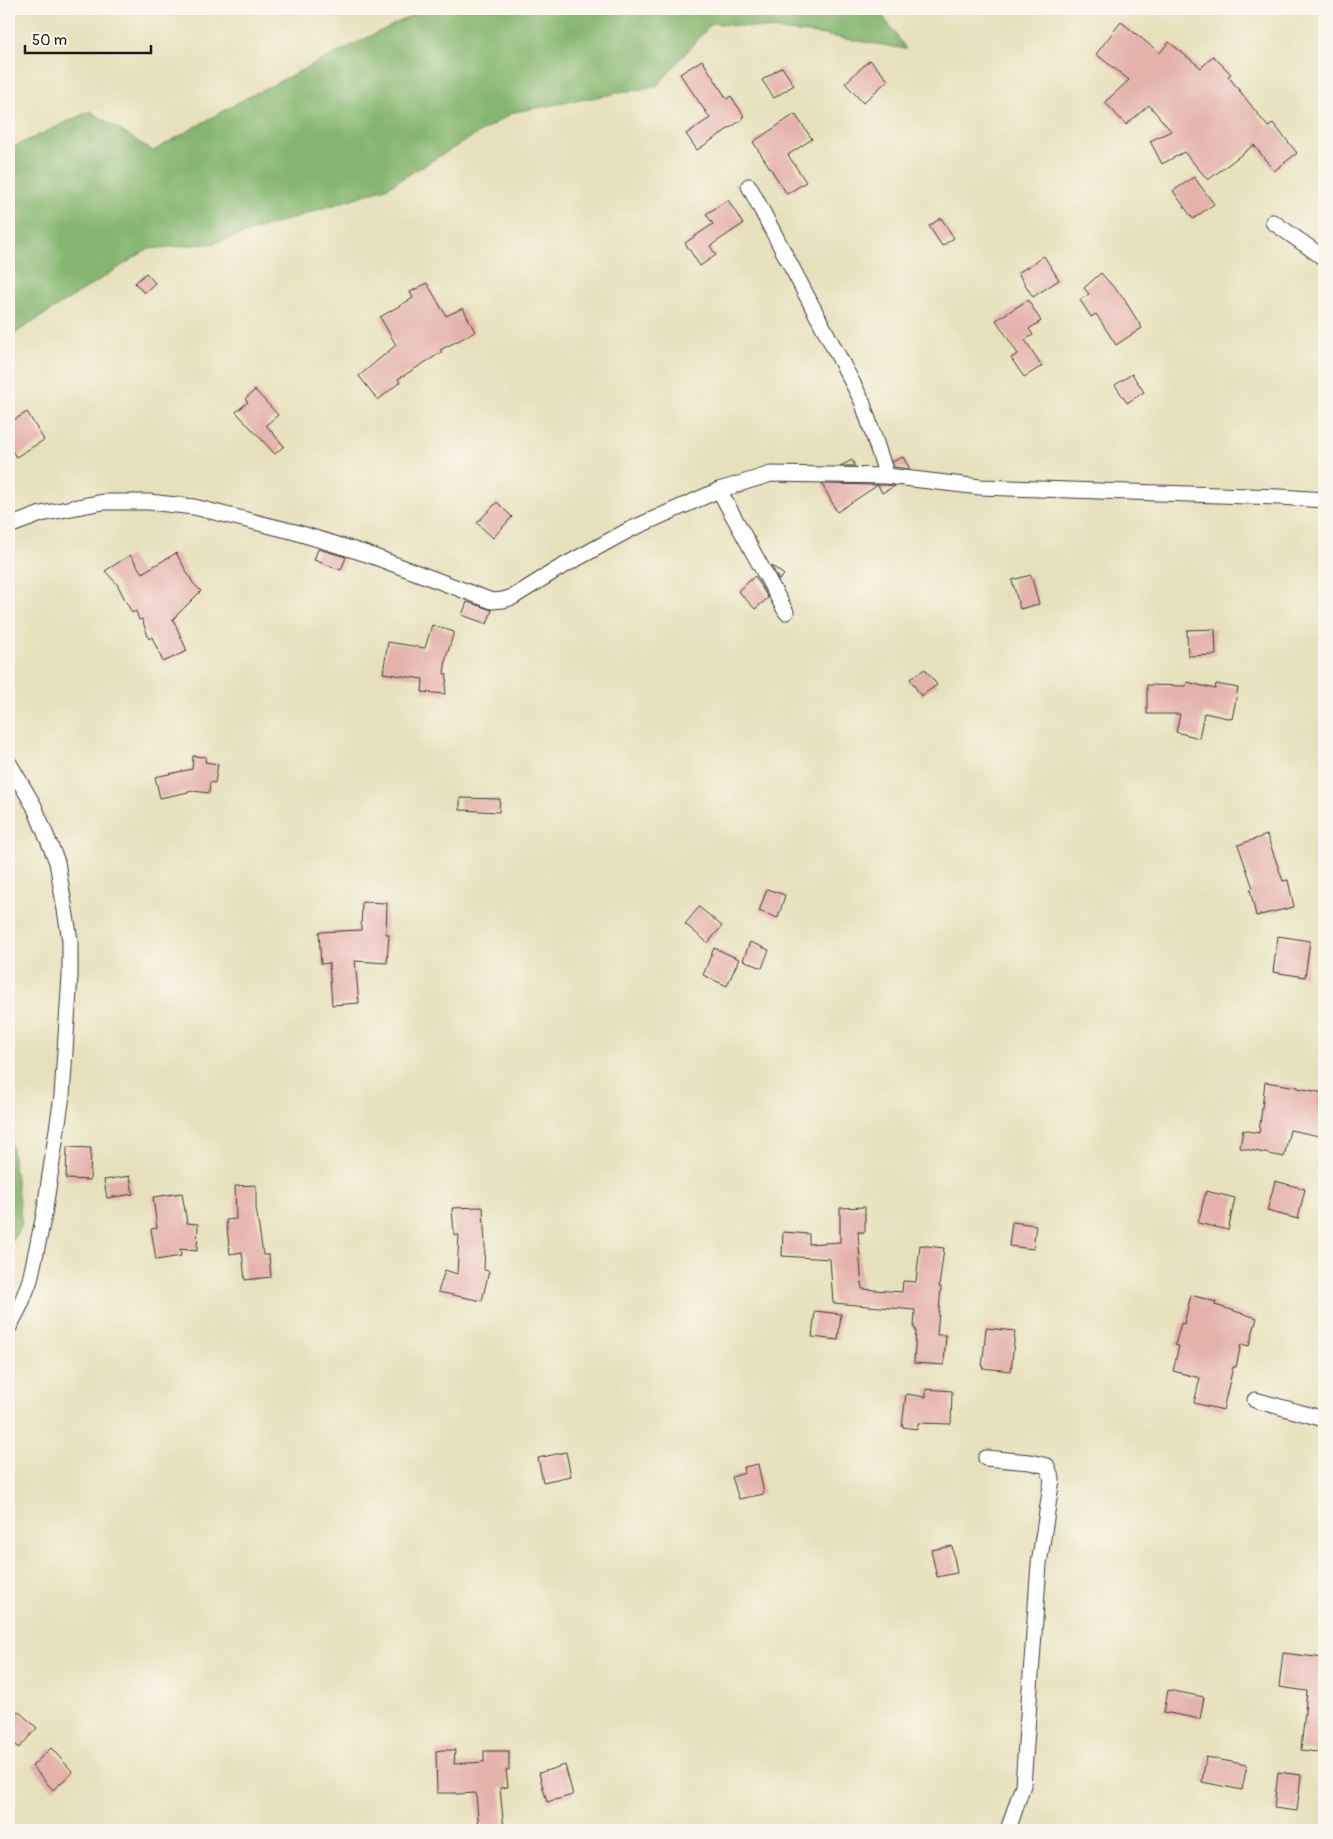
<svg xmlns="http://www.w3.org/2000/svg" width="1333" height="1839" font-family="Pangolin,sans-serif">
  <rect width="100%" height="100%" fill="#fbf7ec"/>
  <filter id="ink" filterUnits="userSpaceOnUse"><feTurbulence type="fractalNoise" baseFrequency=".02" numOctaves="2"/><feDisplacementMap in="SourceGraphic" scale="10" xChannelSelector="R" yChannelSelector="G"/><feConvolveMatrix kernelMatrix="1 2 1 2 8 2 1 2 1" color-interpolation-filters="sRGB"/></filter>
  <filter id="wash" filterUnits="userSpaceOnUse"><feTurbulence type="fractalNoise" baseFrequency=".0096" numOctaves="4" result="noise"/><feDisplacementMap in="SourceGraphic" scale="20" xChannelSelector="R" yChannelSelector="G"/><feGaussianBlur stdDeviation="1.12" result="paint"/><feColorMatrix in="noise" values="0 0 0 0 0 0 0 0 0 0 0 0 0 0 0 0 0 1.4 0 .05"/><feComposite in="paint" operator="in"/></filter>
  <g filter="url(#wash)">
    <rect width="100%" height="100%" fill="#e7e0bc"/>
    <g fill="#85b66f" stroke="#506946">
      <polygon points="425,9 878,9 906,49 817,34 712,23 657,86 514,112 386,188 215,243 148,249 9,337 9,149 90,111 153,151 246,98"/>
      <polygon points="9,1128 22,1224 9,1246"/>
    </g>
    <g id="blocks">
      <g fill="#e4b1ab">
        <polygon points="1121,22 1160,53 1169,42 1201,68 1213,56 1231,74 1228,76 1268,127 1273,123 1297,153 1274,171 1254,145 1208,180 1184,152 1162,164 1150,141 1171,131 1149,105 1126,125 1105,102 1129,80 1096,54"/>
        <polygon points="702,60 727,99 731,96 744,116 742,117 743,119 697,150 686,134 710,118 680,74"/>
        <polygon points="870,60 888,80 863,103 845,83"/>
        <polygon points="782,67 794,85 774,98 762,80"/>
        <polygon points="795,114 812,139 788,155 806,182 787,194 753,142"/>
        <polygon points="1194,177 1214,204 1193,219 1173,191"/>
        <polygon points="728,200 743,224 710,246 716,255 700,266 685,243 713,224 706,214"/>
        <polygon points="941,218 954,238 942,246 929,226"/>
        <polygon points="1044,256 1059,280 1033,297 1018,273"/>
        <polygon points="146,273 155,283 144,293 135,283"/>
        <polygon points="1101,273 1124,299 1142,328 1116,345 1096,314 1091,317 1080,300 1089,294 1084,288"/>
        <polygon points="427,283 446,316 463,308 475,332 440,350 442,352 398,379 400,382 378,400 359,376 396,345 380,317 413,298 410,292"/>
        <polygon points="1028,300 1041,321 1029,329 1033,335 1025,340 1042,366 1024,377 1011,358 1018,354 996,320"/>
        <polygon points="1132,374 1144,392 1127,403 1115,385"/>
        <polygon points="255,390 278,415 266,425 284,446 275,454 236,412 248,402 245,399"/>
        <polygon points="27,412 44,440 16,457 9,446 9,423"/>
        <polygon points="903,457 910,469 894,467 892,462"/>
        <polygon points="852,460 855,466 840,466"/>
        <polygon points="822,484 878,485 837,512"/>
        <polygon points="878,485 886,485 895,486 882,493"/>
        <polygon points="497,502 512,517 493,538 477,523"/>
        <polygon points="318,549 346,557 341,570 314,560"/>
        <polygon points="176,553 193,583 201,591 173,619 187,651 163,662 152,637 149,639 142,619 139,620 136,611 132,613 117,584 105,571 130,555 142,573"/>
        <polygon points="771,565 784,575 779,580"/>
        <polygon points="1031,575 1039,604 1020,609 1012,580"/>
        <polygon points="755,576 768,598 755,609 738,591"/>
        <polygon points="467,602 492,610 487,624 462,615"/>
        <polygon points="432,625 454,632 446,658 444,674 447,674 445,694 422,692 423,679 383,673 388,642 425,648"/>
        <polygon points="1215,629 1216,655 1188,656 1187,630"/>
        <polygon points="925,669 937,685 921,696 910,679"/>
        <polygon points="1187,682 1215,689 1216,684 1238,688 1232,719 1204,713 1199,738 1176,732 1180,714 1147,714 1147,685 1186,686"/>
        <polygon points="193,756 206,757 205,762 218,764 215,783 210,782 209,793 193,791 160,798 155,777 192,769"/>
        <polygon points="460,798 500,799 499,812 460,810"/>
        <polygon points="1267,835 1283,881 1288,880 1294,907 1256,916 1250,889 1253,888 1238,845"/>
        <polygon points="767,889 785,895 778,918 759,911"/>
        <polygon points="362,902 387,903 386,934 389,934 387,963 355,961 359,1003 332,1005 329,963 321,964 319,932 361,930"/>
        <polygon points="699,907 722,926 708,943 685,924"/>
        <polygon points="1278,936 1310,941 1305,977 1273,972"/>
        <polygon points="750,942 769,950 762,968 743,960"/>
        <polygon points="714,948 739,959 727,986 703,975"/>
        <polygon points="1265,1082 1298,1087 1298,1088 1324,1093 1324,1137 1290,1130 1284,1157 1240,1148 1243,1130 1259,1133"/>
        <polygon points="67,1147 91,1148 90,1180 66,1179"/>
        <polygon points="130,1176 133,1194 107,1198 104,1180"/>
        <polygon points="1275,1181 1305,1189 1298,1219 1267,1211"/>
        <polygon points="256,1185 256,1208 263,1255 269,1255 271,1277 245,1280 242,1252 230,1254 226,1220 236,1219 235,1186"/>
        <polygon points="1206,1191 1235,1198 1228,1230 1198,1223"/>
        <polygon points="182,1193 187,1223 198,1224 197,1251 180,1249 181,1256 156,1260 151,1229 157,1228 153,1197"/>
        <polygon points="483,1207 485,1245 484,1270 489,1271 482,1301 438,1292 445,1270 457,1274 459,1235 454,1235 452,1208"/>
        <polygon points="865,1207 865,1232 858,1232 862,1289 902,1292 903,1281 916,1282 920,1245 944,1248 939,1287 941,1287 937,1335 946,1335 944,1365 914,1363 916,1329 914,1329 915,1310 833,1303 830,1259 782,1256 783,1232 809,1234 809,1244 840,1242 840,1208"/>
        <polygon points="1012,1222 1036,1225 1033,1249 1009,1246"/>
        <polygon points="1191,1295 1216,1302 1215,1305 1257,1318 1249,1346 1241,1344 1236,1367 1233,1367 1223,1410 1194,1403 1200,1378 1173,1371 1179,1346 1175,1345 1181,1323 1184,1324"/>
        <polygon points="815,1311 841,1314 838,1340 812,1337"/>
        <polygon points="986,1328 1015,1331 1011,1371 982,1368"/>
        <polygon points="926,1389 952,1391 951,1424 918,1423 917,1429 902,1427 906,1394 926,1397"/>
        <polygon points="566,1452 571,1476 543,1482 538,1458"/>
        <polygon points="758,1464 764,1494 739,1499 732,1477 745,1473 744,1467"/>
        <polygon points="952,1546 957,1573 937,1577 931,1550"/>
        <polygon points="1283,1653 1324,1658 1324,1753 1301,1750 1307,1691 1279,1687"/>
        <polygon points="1168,1690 1204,1697 1200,1719 1164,1712"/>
        <polygon points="18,1711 37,1728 19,1748 9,1738 9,1720"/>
        <polygon points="51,1748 73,1772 53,1790 32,1766"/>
        <polygon points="442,1750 455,1750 454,1764 484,1762 484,1751 509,1751 509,1770 506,1770 508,1787 500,1788 504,1830 479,1830 476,1793 456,1794 456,1793 437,1793 436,1751"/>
        <polygon points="1206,1757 1247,1765 1242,1790 1202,1782"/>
        <polygon points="565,1765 573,1795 547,1802 539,1773"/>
        <polygon points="1278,1772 1301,1775 1297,1811 1274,1808"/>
      </g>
    </g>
  </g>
  <g filter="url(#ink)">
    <use href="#blocks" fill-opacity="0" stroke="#3a3934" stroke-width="1"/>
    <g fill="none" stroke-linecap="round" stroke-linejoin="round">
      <g stroke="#3a3934" stroke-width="17">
        <g id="minor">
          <polyline points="749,186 862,401 887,476"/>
          <polyline points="1273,222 1324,258"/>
          <polyline points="719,490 786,612"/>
          <polyline points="9,526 41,514 103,502 149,502 194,507 295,532 367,554 492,601 503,600 513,597 556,570 629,530 719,490 771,474 887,476 980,487 1280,497 1324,500"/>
          <polyline points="9,763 34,806 57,862 70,940 70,976 62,1096 44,1215 30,1280 21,1304 9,1327"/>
          <polyline points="1255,1400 1324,1419"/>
          <polyline points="986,1458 1030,1462 1047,1466 1052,1479 1039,1564 1023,1785 1008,1830"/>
        </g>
      </g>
      <use href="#minor" stroke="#fff" stroke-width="15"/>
    </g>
  </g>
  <rect width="1333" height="1839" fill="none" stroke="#fbf7ec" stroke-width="30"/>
  <path d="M25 45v8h126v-8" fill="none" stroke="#1c1c1c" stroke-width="2.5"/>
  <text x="32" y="45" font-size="15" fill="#1c1c1c" stroke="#fbf7ec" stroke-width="4" paint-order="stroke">50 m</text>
</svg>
